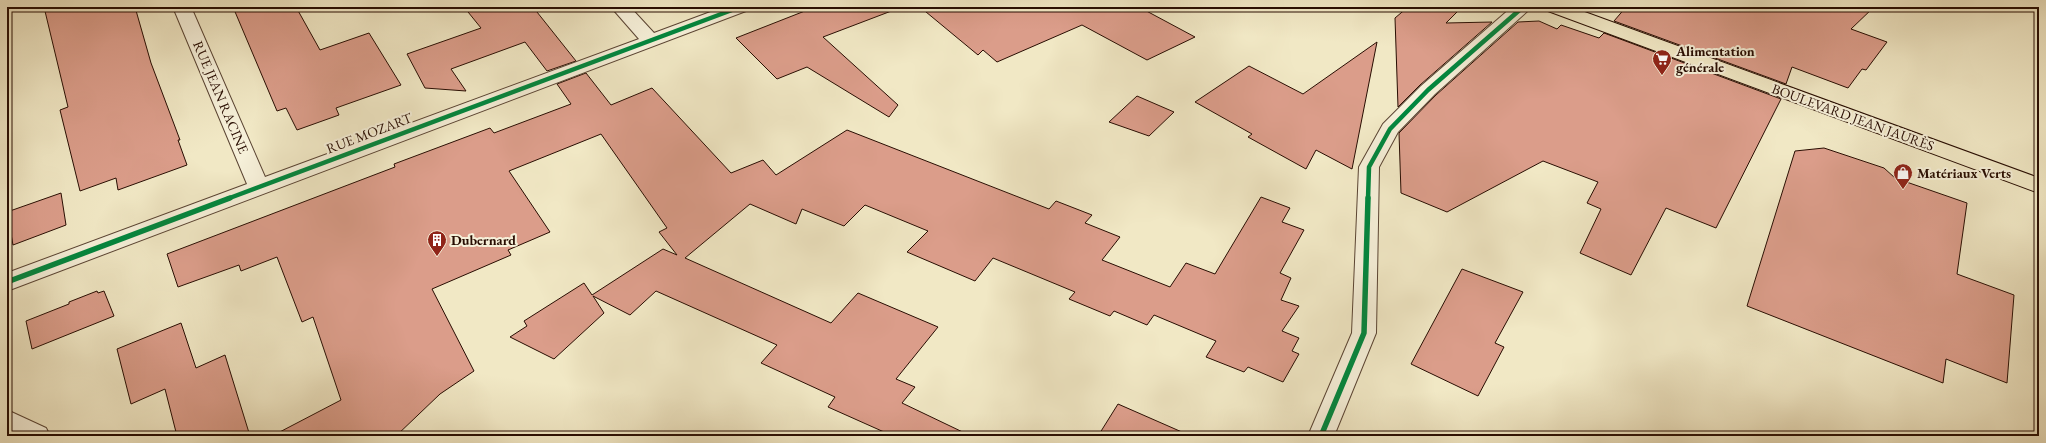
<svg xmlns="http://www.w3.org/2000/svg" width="2046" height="443" font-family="'EB Garamond',serif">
  <rect width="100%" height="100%" fill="#f1e8c5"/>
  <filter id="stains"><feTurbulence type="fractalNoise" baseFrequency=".005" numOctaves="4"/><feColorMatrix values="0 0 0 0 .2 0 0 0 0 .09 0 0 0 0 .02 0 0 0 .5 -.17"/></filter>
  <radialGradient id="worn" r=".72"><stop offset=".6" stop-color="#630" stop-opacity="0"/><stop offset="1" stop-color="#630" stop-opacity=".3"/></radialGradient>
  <g fill="#db9d8a" stroke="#280d02">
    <polygon points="44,7 135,7 151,63 180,140 178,140 187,165 118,190 116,178 80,191 60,110 68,107"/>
    <polygon points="233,7 296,7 320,50 369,33 401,85 336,108 339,115 297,130 286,108 277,111"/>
    <polygon points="464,7 533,7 576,61 547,71 525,42 451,69 466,91 425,88 407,54 481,28"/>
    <polygon points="815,7 894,7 894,10 823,37 898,105 889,117 807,67 777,79 736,38"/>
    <polygon points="920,7 1139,7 1195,37 1147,60 1082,25 997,62 983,50 978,55"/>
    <polygon points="1408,7 1462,7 1446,23 1492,22 1420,85 1398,107 1395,18"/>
    <polygon points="1626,7 1874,7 1851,29 1887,42 1866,70 1862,69 1848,88 1792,67 1786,84 1614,21"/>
    <polygon points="1539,21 1557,29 1561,25 1599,38 1604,33 1781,99 1716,228 1666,208 1631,275 1580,253 1601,209 1587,203 1598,182 1543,161 1447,212 1401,193 1399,133 1436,95 1518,22"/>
    <polygon points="1377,42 1352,169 1316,150 1306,169 1248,137 1252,134 1195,102 1249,66 1303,94"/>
    <polygon points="586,73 611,105 652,88 731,173 763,160 776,175 847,130 1049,209 1056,201 1092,215 1085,223 1120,237 1102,260 1170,287 1186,263 1215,274 1261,197 1290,208 1282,222 1304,230 1280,273 1291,278 1281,300 1299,306 1282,331 1299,338 1292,351 1299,354 1283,382 1248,367 1244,372 1206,357 1216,341 1154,315 1147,325 1114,311 1110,316 1069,299 1075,292 993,258 975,281 907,252 928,231 865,205 844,226 802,209 796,224 750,204 685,258 831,323 858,293 938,327 896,379 915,387 902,403 971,436 893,436 828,407 835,397 761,363 777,345 656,291 630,315 593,296 604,313 554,359 510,337 527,326 524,321 584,283 592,295 663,249 677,255 659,232 667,228 601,134 509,171 550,232 508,250 511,255 432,289 474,371 440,394 396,436 272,436 341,400 313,317 302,322 277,257 241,271 239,265 178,287 167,254 395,167 394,164 490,128 494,133 571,104 557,84"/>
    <polygon points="1137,96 1174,112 1149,136 1109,122"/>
    <polygon points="1824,148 1884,168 1895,178 1967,203 1957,274 2014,295 2007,383 1946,359 1943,383 1747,306 1795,151"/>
    <polygon points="61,193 66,225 13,245 7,212"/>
    <polygon points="1462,269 1523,292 1495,343 1504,347 1478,396 1411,364"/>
    <polygon points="97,291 98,293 104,291 114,316 32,349 26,321 69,304 69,302"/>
    <polygon points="181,323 196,368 225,355 250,436 177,436 165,389 131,404 117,349"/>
    <polygon points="1118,404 1191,436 1098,436"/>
  </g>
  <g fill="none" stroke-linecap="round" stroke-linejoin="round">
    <g stroke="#5a4433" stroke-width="2">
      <g id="minor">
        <polygon points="173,7 191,7 265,177 639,39 611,7 630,7 654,33 724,7 749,7 746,11 7,291 7,273 247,184"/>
        <polygon points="1512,7 1532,7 1435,94 1398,132 1379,167 1376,333 1334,436 1308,436 1352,333 1359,167 1383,124 1421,86"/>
        <polygon points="7,410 46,428 50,436 12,436 7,433"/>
      </g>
    </g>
    <g stroke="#280d02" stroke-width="2">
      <polygon id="major" points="1545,7 1571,7 2039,178 2039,193 1548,11"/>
    </g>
    <use href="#minor" fill="#f6f0d9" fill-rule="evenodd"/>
    <use href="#major" fill="#f1e8c5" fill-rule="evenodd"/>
    <g stroke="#f6f0d9" stroke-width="6">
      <g id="cycleway-far1">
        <polyline points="227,199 740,7"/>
        <polyline points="1368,199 1369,167 1390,129 1428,90 1523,7"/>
      </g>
    </g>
    <g stroke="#f6f0d9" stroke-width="8">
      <g id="cycleway">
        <polyline points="7,282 230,198"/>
        <polyline points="1321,436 1364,333 1368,198"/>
      </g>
    </g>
    <use href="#cycleway-far1" stroke="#00873e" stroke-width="4.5"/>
    <use href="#cycleway" stroke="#00873e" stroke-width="5.5"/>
  </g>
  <defs>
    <g id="supermarket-pin" transform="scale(1)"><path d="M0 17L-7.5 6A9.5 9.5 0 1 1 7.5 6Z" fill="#8f2418" stroke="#f6f0d9"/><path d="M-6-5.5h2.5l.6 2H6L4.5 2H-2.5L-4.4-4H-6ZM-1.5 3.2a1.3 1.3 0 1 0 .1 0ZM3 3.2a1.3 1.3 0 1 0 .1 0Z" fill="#fff"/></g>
    <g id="shop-pin" transform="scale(1)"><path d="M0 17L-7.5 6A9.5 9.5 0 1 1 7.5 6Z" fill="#8f2418" stroke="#f6f0d9"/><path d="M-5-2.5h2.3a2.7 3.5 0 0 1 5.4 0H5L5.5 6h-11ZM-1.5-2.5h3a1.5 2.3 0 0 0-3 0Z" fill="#fff"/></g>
    <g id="building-pin" transform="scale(1)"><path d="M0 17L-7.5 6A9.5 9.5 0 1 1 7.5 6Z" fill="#8f2418" stroke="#f6f0d9"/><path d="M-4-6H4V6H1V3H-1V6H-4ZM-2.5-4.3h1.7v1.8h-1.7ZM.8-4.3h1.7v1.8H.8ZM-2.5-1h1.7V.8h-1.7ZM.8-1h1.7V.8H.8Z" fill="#fff"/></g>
  </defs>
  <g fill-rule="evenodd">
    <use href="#supermarket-pin" x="1662" y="59"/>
    <use href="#shop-pin" x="1903" y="173"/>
    <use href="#building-pin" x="437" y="240"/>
  </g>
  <g text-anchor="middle" stroke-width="4" stroke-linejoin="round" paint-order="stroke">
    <g font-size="14" font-weight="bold" fill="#280d02" stroke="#f6f0d9" text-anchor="start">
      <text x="1676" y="56">Alimentation<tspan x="1676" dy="16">générale</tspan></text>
      <text x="1917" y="178">Matériaux Verts</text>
      <text x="451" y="245">Dubernard</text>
    </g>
    <g font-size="14" fill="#280d02" stroke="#f6f0d9">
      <text transform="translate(221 97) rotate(67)" y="5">RUE JEAN RACINE</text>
      <text transform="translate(1853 117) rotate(20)" y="5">BOULEVARD JEAN JAURÈS</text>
      <text transform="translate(369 133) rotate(-21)" y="5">RUE MOZART</text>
    </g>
  </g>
  <rect width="2046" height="443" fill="none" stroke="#f1e8c5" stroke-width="24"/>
  <rect x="8" y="8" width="2030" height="427" fill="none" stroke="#280d02" stroke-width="2"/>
  <rect x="12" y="12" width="2022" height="419" fill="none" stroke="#280d02"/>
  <rect width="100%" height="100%" filter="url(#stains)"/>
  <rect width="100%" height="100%" fill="url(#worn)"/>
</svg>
